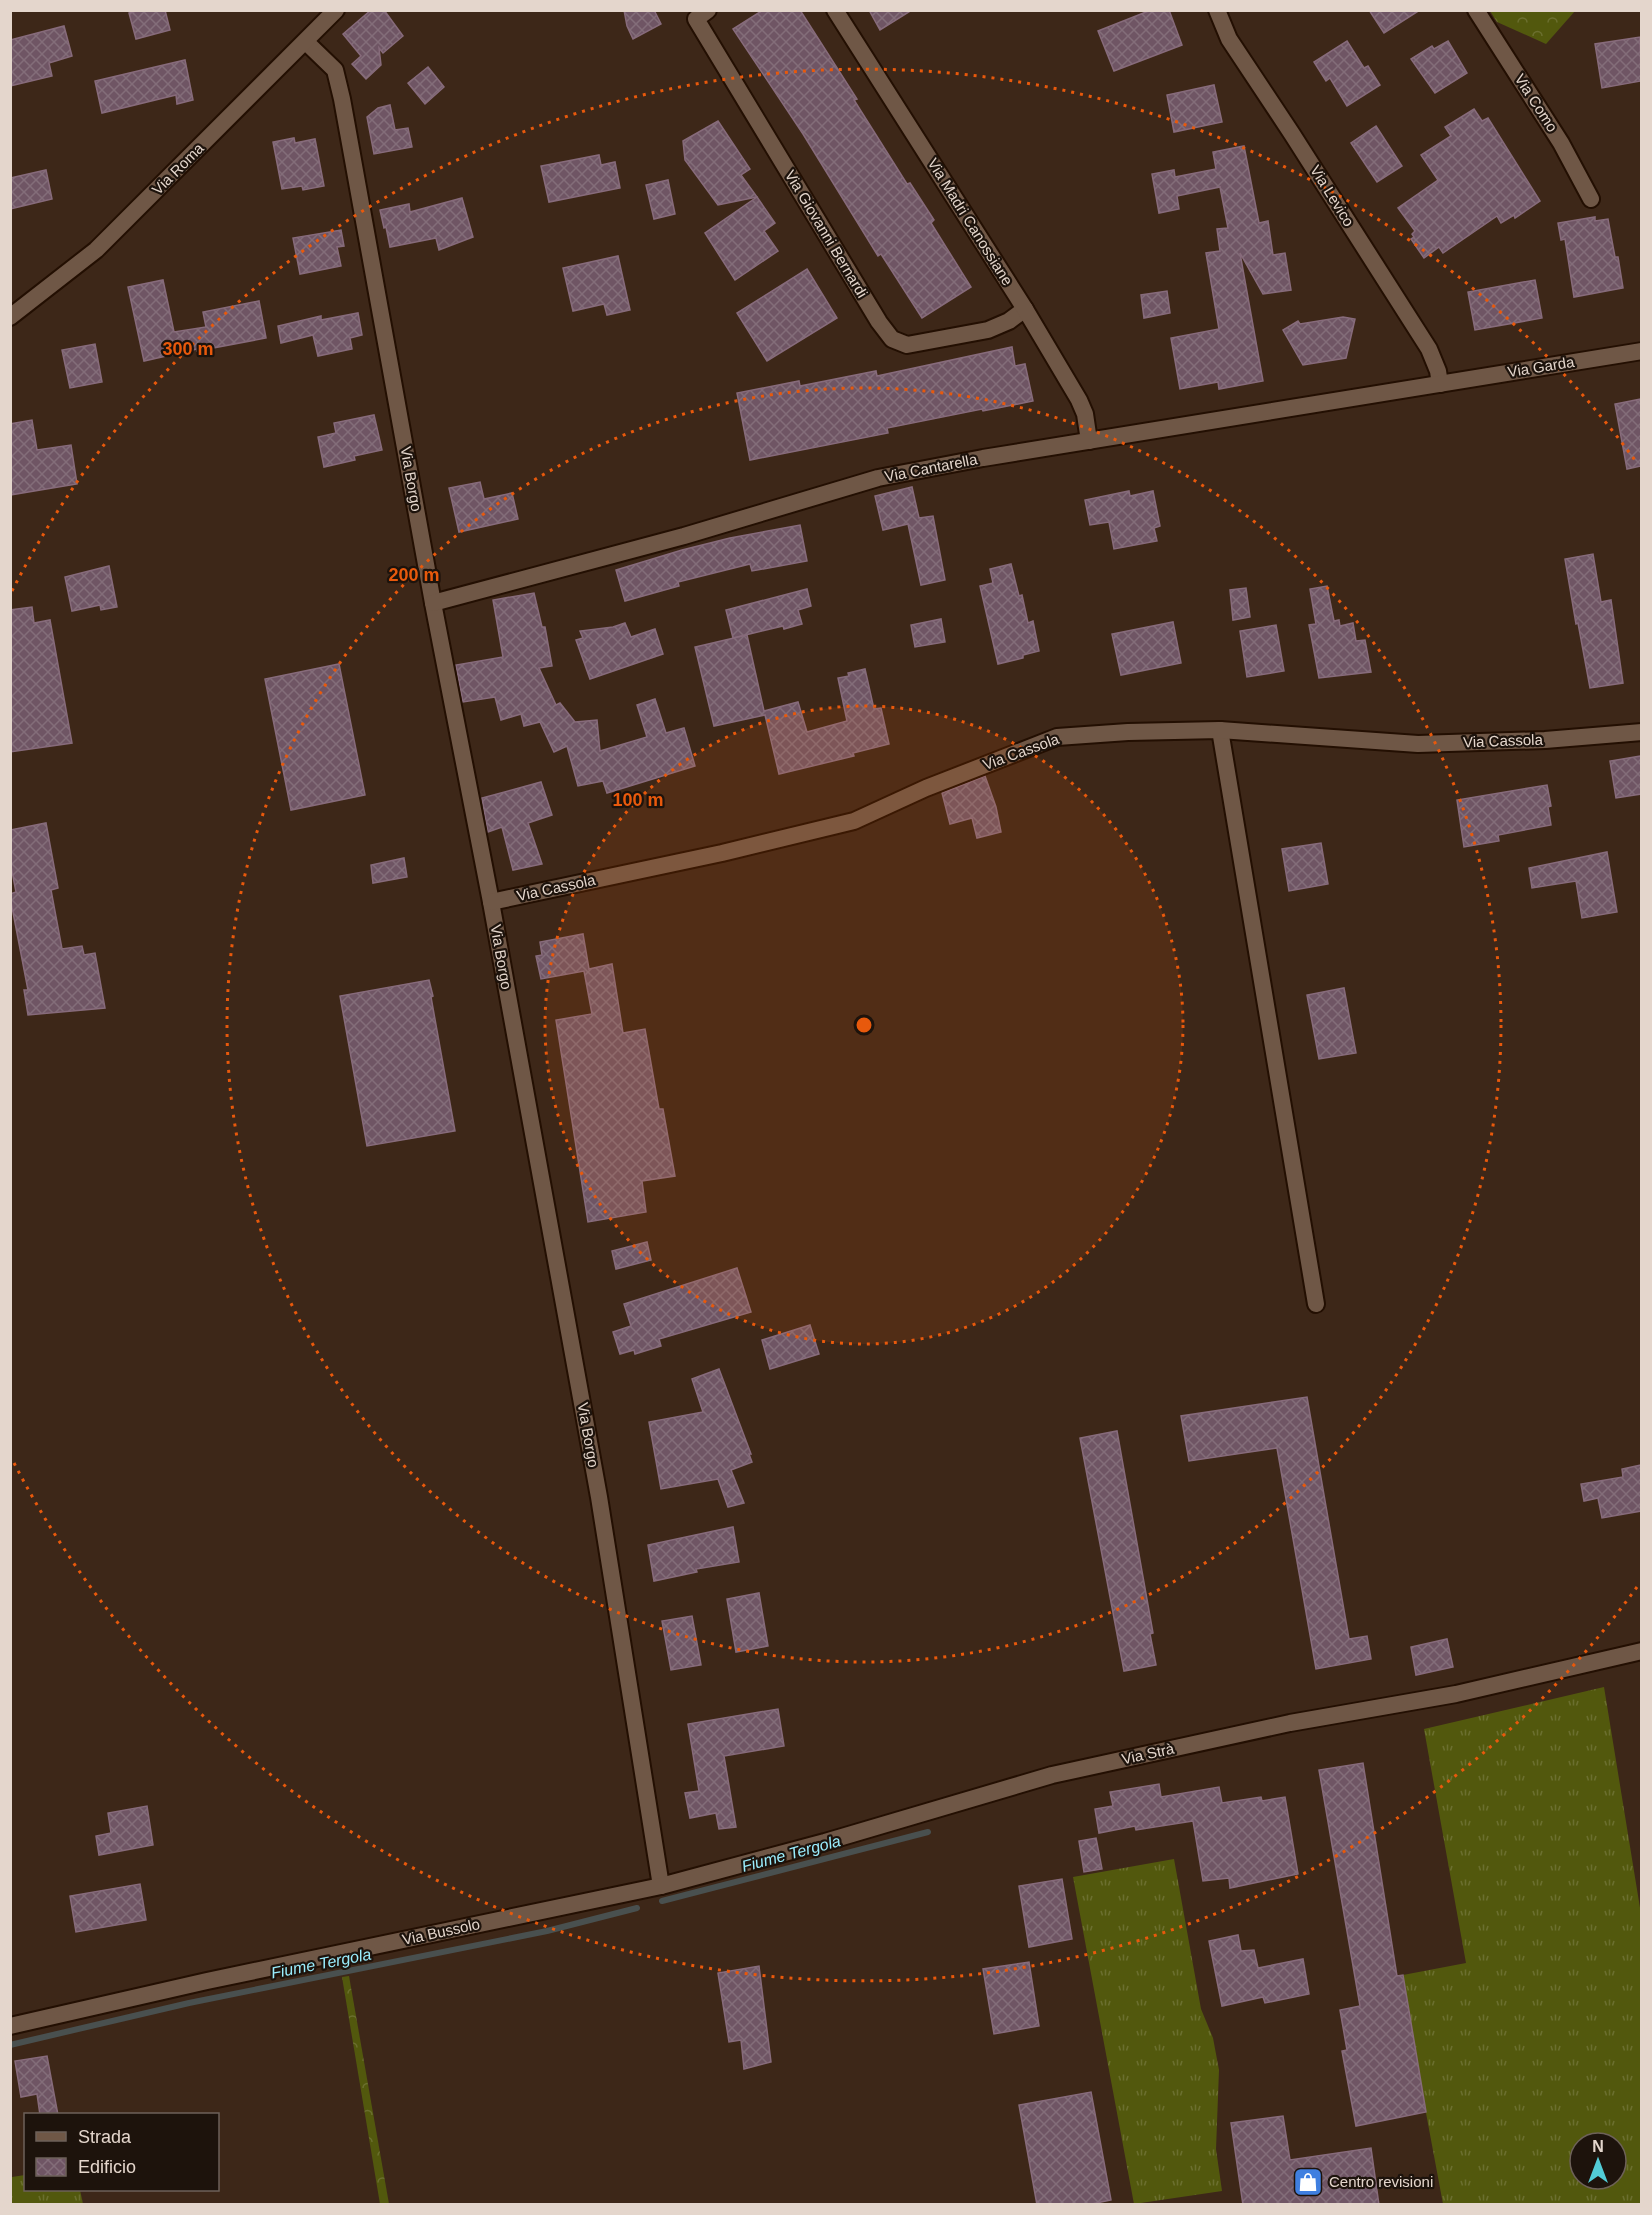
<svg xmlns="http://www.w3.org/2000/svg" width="1652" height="2215" font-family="Helvetica,sans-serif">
  <defs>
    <pattern id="grass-tufts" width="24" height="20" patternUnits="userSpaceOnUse" patternTransform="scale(1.5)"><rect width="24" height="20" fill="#52580d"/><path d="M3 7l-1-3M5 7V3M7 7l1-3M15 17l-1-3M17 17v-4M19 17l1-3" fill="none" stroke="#6b6f2f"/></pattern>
    <pattern id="forest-crowns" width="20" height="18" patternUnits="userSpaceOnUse" patternTransform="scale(1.5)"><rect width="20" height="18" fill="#52580d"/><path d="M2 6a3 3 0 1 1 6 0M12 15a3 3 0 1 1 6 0" fill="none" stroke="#6b6f2f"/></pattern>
    <pattern id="building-cross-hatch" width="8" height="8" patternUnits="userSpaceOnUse" patternTransform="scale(1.5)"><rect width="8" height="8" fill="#6f5564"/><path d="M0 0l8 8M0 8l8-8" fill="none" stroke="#836d79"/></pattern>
  </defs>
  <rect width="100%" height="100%" fill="#3d2718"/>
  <g fill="url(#grass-tufts)" fill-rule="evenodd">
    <path d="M1604 1687 1641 1914V2204H1443L1412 2038 1403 1975 1466 1963 1424 1729ZM1580 2143H1616V2179H1580Z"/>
    <polygon points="1174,1859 1201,2009 1213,2038 1219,2070 1216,2149 1222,2191 1134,2204 1073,1877"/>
    <polygon points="11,2169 12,2177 25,2175 26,2190 80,2190 83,2204 11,2204"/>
  </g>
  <g fill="url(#forest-crowns)">
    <polygon points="1490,11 1575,11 1546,44 1497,22"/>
    <polygon points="349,1976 389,2204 380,2204 342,1977"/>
  </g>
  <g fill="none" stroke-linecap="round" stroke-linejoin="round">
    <g stroke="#49504f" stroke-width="6">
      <polyline points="662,1901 928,1832"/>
      <polyline points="10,2045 189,2003 547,1931 637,1908"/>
    </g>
  </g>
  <g fill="url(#building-cross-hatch)" stroke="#876b7b" stroke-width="1.5">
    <polygon points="140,10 165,10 170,30 136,39 129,13"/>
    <polygon points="371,10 384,10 403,36 383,53 379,48 381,65 366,79 352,64 361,56 343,34"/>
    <polygon points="624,10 654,10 661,24 633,39 627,26"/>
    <polygon points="763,10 800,10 857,99 854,100 907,184 910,183 934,220 931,223 971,287 922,318 881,254 878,256 803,134 733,29"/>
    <polygon points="869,10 912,10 880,30"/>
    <polygon points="1151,10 1169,10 1182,45 1114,71 1098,31"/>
    <polygon points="1369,10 1420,10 1384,33"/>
    <polygon points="64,26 72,56 49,63 52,76 10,86 10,40"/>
    <polygon points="1640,37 1641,81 1602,88 1595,44"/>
    <polygon points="1347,41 1364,68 1368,66 1380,85 1347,106 1330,78 1326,81 1314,62"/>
    <polygon points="1448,41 1467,73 1435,93 1411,59 1432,46 1434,49"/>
    <polygon points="185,60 193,100 177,104 176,95 102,113 95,81"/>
    <polygon points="428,67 444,87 425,104 408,83"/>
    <polygon points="1214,85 1222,122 1174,132 1167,95"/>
    <polygon points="390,105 395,130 408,128 412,147 374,154 367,117 378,108"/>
    <polygon points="1474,109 1482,121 1488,118 1540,201 1515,218 1514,215 1501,223 1497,216 1443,253 1439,247 1424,258 1411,239 1414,237 1412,234 1415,231 1398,208 1438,180 1421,155 1451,136 1445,127"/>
    <polygon points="718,121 750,169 741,175 757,197 718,205 685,160 683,141"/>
    <polygon points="1376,126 1402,166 1377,182 1351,143"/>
    <polygon points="294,138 295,143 315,139 324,186 303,190 302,186 282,189 273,142"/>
    <polygon points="1244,146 1259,223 1268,221 1273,255 1285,253 1291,290 1263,294 1240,253 1263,381 1219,389 1218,382 1180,389 1171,338 1219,329 1206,253 1220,251 1217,229 1228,228 1220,187 1177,196 1179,209 1159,213 1152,174 1174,170 1175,177 1216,169 1213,152"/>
    <polygon points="599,155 601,165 615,162 620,188 549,202 541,166"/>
    <polygon points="46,170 52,199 10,209 10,178"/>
    <polygon points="668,180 675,214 654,219 646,185"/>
    <polygon points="757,197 775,223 764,231 778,251 735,280 705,233"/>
    <polygon points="462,198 473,237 439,250 436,238 390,247 386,227 384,228 380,210 409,204 410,212"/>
    <polygon points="1595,217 1595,221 1608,219 1615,257 1618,257 1623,288 1574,297 1565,239 1561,240 1558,223"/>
    <polygon points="341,230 344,246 337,247 341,266 300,274 293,238"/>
    <polygon points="618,256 630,310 607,315 604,304 573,311 563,268"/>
    <polygon points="807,269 837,318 767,361 737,313"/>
    <polygon points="163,280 174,332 206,327 203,312 259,301 266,338 197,351 197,349 144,361 128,287"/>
    <polygon points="1535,280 1542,318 1475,330 1468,292"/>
    <polygon points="1167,291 1170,313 1144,318 1141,295"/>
    <polygon points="358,313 362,335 350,338 352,349 318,356 313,335 281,343 278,326 321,316 321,320"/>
    <polygon points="1343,317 1355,319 1346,358 1303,365 1283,330 1298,321 1300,324"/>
    <polygon points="95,344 102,382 70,388 62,350"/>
    <polygon points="1012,347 1015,366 1025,364 1033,401 983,411 982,409 887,428 888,433 750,460 737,393 799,381 800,386 876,371 877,376"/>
    <polygon points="1641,399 1641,466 1627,469 1615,404"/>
    <polygon points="374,415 382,450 354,456 355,460 324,467 318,437 336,433 334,423"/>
    <polygon points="32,420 37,450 71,445 77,484 10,495 10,424"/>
    <polygon points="480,482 484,499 512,493 518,519 459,532 449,488"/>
    <polygon points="912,487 919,518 933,516 945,580 921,585 908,524 883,530 875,496"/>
    <polygon points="1129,491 1130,496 1153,491 1160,526 1154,528 1157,541 1114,549 1109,522 1090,525 1085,500"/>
    <polygon points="800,525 807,561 752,571 750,564 678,582 679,586 625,601 616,570 682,550 730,538"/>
    <polygon points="1593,554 1601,602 1611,600 1623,683 1590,688 1578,623 1576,624 1565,559"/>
    <polygon points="1011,564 1019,596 1022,595 1028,623 1033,621 1039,651 1023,655 1023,658 998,664 980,586 993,583 990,569"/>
    <polygon points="109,566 117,607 101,610 100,605 72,611 65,577"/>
    <polygon points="1327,586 1334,621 1339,620 1340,626 1353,623 1356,641 1365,640 1371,672 1319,678 1309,625 1316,624 1310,589"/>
    <polygon points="1246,588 1250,617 1233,620 1230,590"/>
    <polygon points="807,589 811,606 798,610 802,624 784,629 783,626 733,638 726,610"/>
    <polygon points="534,593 542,627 545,627 552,666 539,668 556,705 560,703 575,722 597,720 600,751 647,737 637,705 655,699 666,733 684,728 695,766 607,793 603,781 578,786 567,746 554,752 540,722 524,726 521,714 501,720 495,697 463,702 456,665 503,657 493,600"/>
    <polygon points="32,607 34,623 50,620 72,743 10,752 10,610"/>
    <polygon points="941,619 945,642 915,647 911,625"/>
    <polygon points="1173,622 1181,663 1121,675 1112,634"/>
    <polygon points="625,623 631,637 655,629 663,654 590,679 576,640 583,638 580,631 613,627"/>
    <polygon points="1276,625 1284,671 1247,677 1240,631"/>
    <polygon points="747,635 764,711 798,702 807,732 847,721 838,678 849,676 848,673 865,669 874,709 881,708 889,744 853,753 854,756 779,774 765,715 714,726 695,647"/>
    <polygon points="339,664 365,795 291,810 265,679"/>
    <polygon points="1641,756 1641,794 1616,798 1610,761"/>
    <polygon points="985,776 996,807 1001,832 977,838 972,818 950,824 942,793"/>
    <polygon points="541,782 552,815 528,823 542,864 513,870 502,827 488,832 482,798"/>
    <polygon points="1547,785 1551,806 1548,807 1551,825 1498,835 1499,841 1464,847 1457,800"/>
    <polygon points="46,823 58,888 51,890 62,949 82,946 84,955 95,953 105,1008 28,1015 24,990 28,990 10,897 10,894 16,892 10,861 10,830"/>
    <polygon points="1321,843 1328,884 1289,891 1282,849"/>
    <polygon points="1607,852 1617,912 1582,918 1576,881 1532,888 1529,868"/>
    <polygon points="404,858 407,877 373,883 371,865"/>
    <polygon points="583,934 589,969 612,964 623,1033 645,1029 659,1109 663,1109 675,1176 642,1181 646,1212 588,1222 556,1020 592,1014 584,971 541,979 536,956 542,955 540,942"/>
    <polygon points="429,980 433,996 431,997 455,1131 367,1146 340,996"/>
    <polygon points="1344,988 1356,1053 1319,1059 1307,995"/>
    <polygon points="647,1242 651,1260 616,1269 612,1251"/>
    <polygon points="737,1268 751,1312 659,1339 661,1346 635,1354 634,1350 620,1354 613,1332 631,1326 624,1304"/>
    <polygon points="810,1325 819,1354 770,1369 762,1340"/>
    <polygon points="719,1369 751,1454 749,1454 752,1462 731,1470 744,1503 728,1507 718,1479 661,1489 649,1422 703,1412 692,1379"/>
    <polygon points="1307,1397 1349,1639 1367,1636 1371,1659 1316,1669 1277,1448 1189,1461 1181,1416"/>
    <polygon points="1117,1431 1153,1633 1150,1634 1156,1665 1124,1671 1080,1438"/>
    <polygon points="1641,1465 1641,1511 1602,1518 1598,1498 1584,1501 1581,1484 1623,1477 1622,1469"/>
    <polygon points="733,1527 739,1562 696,1569 697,1572 654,1581 648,1545"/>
    <polygon points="759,1593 768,1646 736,1652 727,1599"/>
    <polygon points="692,1616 701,1665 671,1670 662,1621"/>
    <polygon points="1447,1639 1453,1667 1416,1675 1411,1647"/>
    <polygon points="778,1709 784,1746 724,1756 736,1827 719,1829 716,1813 690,1818 685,1793 699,1791 688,1724"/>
    <polygon points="1363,1763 1397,1976 1403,1975 1426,2112 1356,2126 1342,2051 1347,2050 1340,2010 1360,2006 1319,1770"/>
    <polygon points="1159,1784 1161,1797 1219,1787 1222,1803 1261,1797 1262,1801 1285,1797 1298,1874 1230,1888 1229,1878 1203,1881 1193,1821 1136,1830 1135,1826 1099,1833 1095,1809 1113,1806 1110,1792"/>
    <polygon points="147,1806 153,1845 99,1855 96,1836 111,1833 108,1813"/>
    <polygon points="1096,1838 1102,1869 1084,1872 1079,1841"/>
    <polygon points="1062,1879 1072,1939 1029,1947 1019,1886"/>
    <polygon points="140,1884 146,1920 76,1932 70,1896"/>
    <polygon points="1238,1935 1241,1951 1254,1950 1258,1968 1303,1959 1309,1994 1265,2003 1263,1997 1222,2006 1209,1941"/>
    <polygon points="1029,1962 1039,2026 994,2034 983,1969"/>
    <polygon points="759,1966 771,2062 744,2069 741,2040 729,2042 718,1973"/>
    <polygon points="47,2056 58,2115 40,2115 37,2094 21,2097 15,2061"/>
    <polygon points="1091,2092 1111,2200 1087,2205 1037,2205 1019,2105"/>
    <polygon points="1283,2116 1290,2160 1371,2148 1379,2205 1243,2205 1231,2123"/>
  </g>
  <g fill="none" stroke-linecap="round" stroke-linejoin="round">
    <g stroke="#230f02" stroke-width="20">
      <g id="minor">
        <polyline points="708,10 696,19 879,322 892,339 907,345 988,330 1009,321 1025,309"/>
        <polyline points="835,10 1025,309 1079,400 1085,414 1089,441"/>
        <polyline points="1217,10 1229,39 1292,134 1429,349 1438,371 1440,384"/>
        <polyline points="1476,10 1561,143 1591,199"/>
        <polyline points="306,42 335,70 342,99 433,603 491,902 599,1497 661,1886"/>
        <polyline points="433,603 684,536 878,478 983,458 1642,351"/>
        <polyline points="1220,730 1316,1304"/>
        <polyline points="491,902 722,853 854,821 926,788 1057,737 1128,732 1220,730 1418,744 1545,740 1642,732"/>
        <polyline points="10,2026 207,1981 661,1886 825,1842 1052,1775 1290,1723 1456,1694 1642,1651"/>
      </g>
    </g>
    <g stroke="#230f02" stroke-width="20">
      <polyline id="secondary" points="10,317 96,250 336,10"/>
    </g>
    <use href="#minor" stroke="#6f5746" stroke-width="16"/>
    <use href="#secondary" stroke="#6f5746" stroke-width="16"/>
  </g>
  <circle cx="864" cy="1025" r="319" fill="#e8590c" fill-opacity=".12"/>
  <g fill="none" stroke="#e8590c" stroke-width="3" stroke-dasharray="3 6">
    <circle cx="864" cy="1025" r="319"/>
    <circle cx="864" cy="1025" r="637"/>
    <path d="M1637 1587A956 956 0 0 1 12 1459M12 591A956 956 0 0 1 1637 463"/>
  </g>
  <defs>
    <g id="shop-square" transform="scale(1.5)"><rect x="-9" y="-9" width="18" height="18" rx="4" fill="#3f7fe0" stroke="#1d130c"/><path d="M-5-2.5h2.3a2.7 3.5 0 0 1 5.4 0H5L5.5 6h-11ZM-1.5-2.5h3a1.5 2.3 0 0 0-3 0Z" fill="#fff"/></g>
  </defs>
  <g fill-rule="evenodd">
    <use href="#shop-square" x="1308" y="2182"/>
  </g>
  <g text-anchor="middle" stroke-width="4.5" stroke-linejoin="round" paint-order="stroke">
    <g font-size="15" fill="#e4d6cc" stroke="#1d130c">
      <text transform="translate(1536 103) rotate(57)" y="5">Via Como</text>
      <text transform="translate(178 169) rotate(-45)" y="5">Via Roma</text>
      <text transform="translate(1332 196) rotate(58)" y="5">Via Levico</text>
      <text transform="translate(970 222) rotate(58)" y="5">Via Madri Canossiane</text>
      <text transform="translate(826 234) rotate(59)" y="5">Via Giovanni Bernardi</text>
      <text transform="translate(1541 367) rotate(-9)" y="5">Via Garda</text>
      <text transform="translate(931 468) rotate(-11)" y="5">Via Cantarella</text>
      <text transform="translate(411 479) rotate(80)" y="5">Via Borgo</text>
      <text transform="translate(1503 741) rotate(-2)" y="5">Via Cassola</text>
      <text transform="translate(1021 752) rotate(-20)" y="5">Via Cassola</text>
      <text transform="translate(556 888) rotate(-12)" y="5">Via Cassola</text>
      <text transform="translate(501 957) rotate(80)" y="5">Via Borgo</text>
      <text transform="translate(588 1435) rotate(80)" y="5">Via Borgo</text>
      <text transform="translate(1148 1754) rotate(-12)" y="5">Via Strà</text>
      <text transform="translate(441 1932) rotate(-12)" y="5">Via Bussolo</text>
    </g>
    <g font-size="15" fill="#e4d6cc" stroke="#1d130c" text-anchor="start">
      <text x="1329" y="2187">Centro revisioni</text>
    </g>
    <g font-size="16" font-style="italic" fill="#9aedfd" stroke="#1d130c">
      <text transform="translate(791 1853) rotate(-15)" y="6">Fiume Tergola</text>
      <text transform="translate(321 1963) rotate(-11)" y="6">Fiume Tergola</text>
    </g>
  </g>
  <circle cx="864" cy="1025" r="9" fill="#e8590c" stroke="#1d130c" stroke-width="3"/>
  <g font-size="18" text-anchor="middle" font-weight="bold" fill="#e8590c" stroke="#1d130c" stroke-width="4.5" stroke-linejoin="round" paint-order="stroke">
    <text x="188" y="355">300 m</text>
    <text x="414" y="581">200 m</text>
    <text x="638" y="806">100 m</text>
  </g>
  <rect width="1652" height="2215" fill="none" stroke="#e4d6cc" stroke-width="24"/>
  <rect x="24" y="2113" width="195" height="78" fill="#1d130c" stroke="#6d6159" stroke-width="1.5"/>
  <rect x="36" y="2132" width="30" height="9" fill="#6f5746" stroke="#6d6159" stroke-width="1.5"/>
  <text x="78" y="2143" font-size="18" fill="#e4d6cc">Strada</text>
  <rect x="36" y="2158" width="30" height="18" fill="url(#building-cross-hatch)" stroke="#6d6159" stroke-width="1.5"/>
  <text x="78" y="2173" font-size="18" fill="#e4d6cc">Edificio</text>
  <g transform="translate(1598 2161)"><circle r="28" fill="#1d130c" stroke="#6d6159" stroke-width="1.5"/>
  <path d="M0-4.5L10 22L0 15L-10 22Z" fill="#52ccd6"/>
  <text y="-9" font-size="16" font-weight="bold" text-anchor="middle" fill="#e4d6cc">N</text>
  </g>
</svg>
